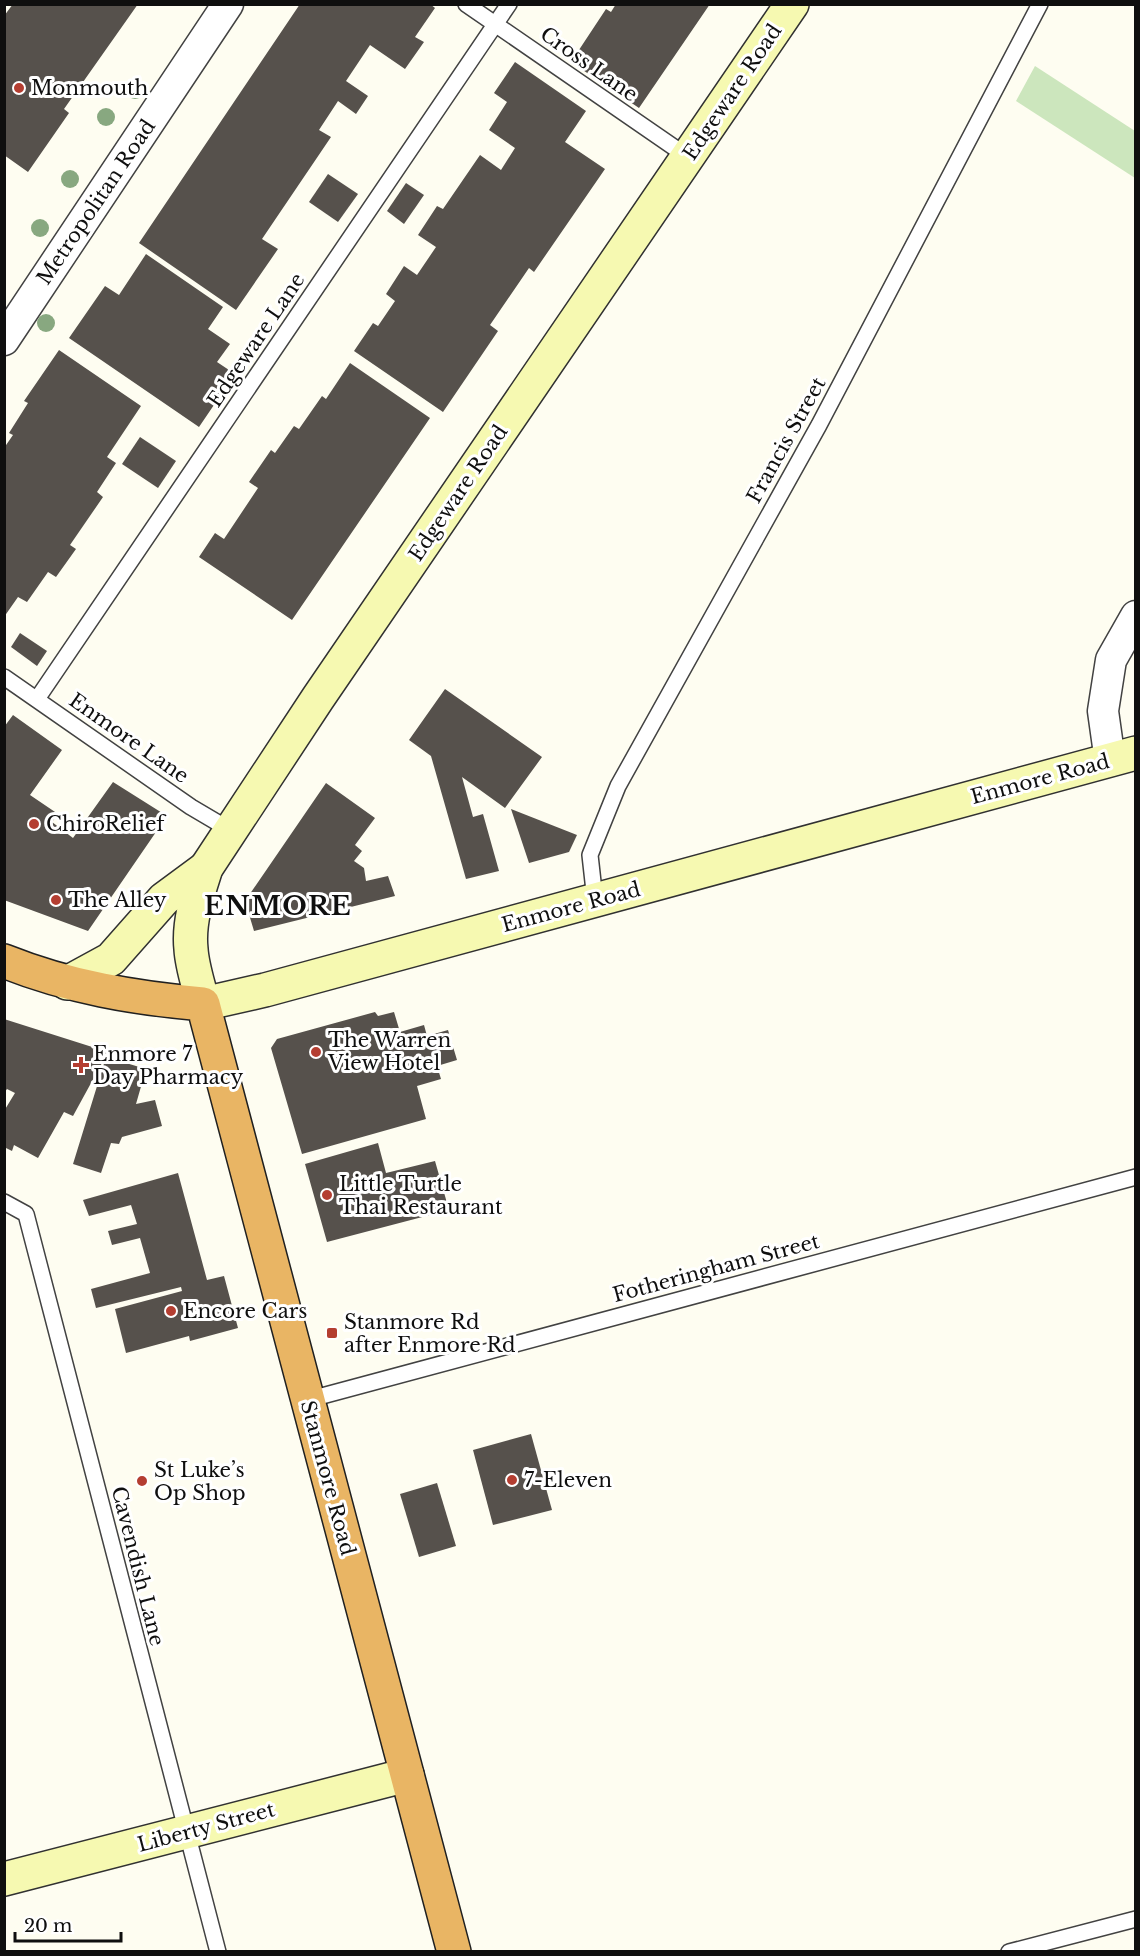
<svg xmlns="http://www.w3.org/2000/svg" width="1140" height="1956" font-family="'Libre Baskerville',serif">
  <rect width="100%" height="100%" fill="#fefdf1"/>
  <polygon fill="#cce6bd" points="1035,66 1135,131 1135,178 1016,101"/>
  <g fill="#56514c">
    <polygon points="13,4 138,4 64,109 69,113 28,172 4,155 4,16"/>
    <polygon points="300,4 430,4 435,8 415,37 424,42 405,69 370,45 346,81 368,96 356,114 338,101 319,130 331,137 262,239 278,249 236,310 139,243"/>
    <polygon points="616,4 710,4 639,108 571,62 606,9 611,12"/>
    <polygon points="515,62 586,111 565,142 605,169 534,272 529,268 490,325 498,331 443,412 354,351 373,323 378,326 395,301 386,294 404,266 417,275 436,247 418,235 437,206 443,209 480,155 501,170 515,148 489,130 507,102 494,93"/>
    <polygon points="328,174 358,194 338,222 309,202"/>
    <polygon points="406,183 424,195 404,224 387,211"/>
    <polygon points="146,254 223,307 208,329 230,344 217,362 235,374 199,427 69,338 105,286 119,295"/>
    <polygon points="59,350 141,406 107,457 116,463 97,492 103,497 70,545 76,549 56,577 48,572 27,602 18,597 4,617 4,448 13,435 9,433 28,403 24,401"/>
    <polygon points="350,363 430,418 292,620 199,557 215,533 224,539 258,488 249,482 271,450 275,453 294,426 299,429 322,396 326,399"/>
    <polygon points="140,437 176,461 158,488 122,464"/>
    <polygon points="20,633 47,651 37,666 11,647"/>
    <polygon points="445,689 542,757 505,808 462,777 473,817 483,814 499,871 466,879 431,756 409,740"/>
    <polygon points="13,715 62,750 30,795 58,814 52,822 73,838 113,782 167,816 88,931 4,900 4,727"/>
    <polygon points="326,783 375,818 355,845 362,851 354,861 364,868 366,881 388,876 395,896 254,931 245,901"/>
    <polygon points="511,809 577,835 569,852 529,863"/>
    <polygon points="375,1012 378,1016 394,1012 400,1032 424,1025 427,1036 448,1030 457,1060 437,1066 441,1079 417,1086 426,1119 302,1154 271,1048 277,1039"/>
    <polygon points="4,1019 108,1052 73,1116 64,1112 38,1158 14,1145 12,1151 4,1147 4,1111 15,1093 7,1089 4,1093"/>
    <polygon points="106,1057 146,1069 136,1104 155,1100 162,1126 122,1137 119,1144 111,1143 101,1173 73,1164"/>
    <polygon points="378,1143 386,1173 435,1161 449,1210 327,1242 305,1164"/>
    <polygon points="178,1173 207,1280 224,1276 238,1328 190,1341 189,1336 126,1353 115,1309 182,1291 181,1287 96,1308 91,1289 150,1273 140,1238 112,1245 108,1231 137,1224 131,1205 89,1216 83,1200"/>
    <polygon points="531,1434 552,1510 493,1525 473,1450"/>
    <polygon points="437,1483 456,1546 419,1557 400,1494"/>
  </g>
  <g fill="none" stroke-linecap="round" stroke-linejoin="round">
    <g stroke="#424242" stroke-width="18">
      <g id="lane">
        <polyline points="466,4 688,157"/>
        <polyline points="4,677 191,807 230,830"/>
        <polyline points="37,699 509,4"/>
        <polyline points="595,900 590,855 618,786 819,425 1040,4"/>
        <polyline points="4,1202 26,1214 218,1952"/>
        <polyline points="307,1400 1136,1177"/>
        <polyline points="1009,1952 1136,1919"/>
      </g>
    </g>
    <g stroke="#424242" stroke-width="33">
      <g id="street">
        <polyline points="4,340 228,4"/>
        <polyline points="1110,761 1103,711 1111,660 1136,616"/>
      </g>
    </g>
    <g stroke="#313131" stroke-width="36">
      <g id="secondary">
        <path d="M792 4 318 698 206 868C198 893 188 922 191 949 192 967 199 986 203 1004L265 990 1136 753"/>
        <polyline points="67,983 111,959 164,899 206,868"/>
        <polyline points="4,1879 407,1775"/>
      </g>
    </g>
    <g stroke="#202020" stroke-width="36">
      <path id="highway" d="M4 961C69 987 134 998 203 1004L454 1952"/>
    </g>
    <use href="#lane" stroke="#fff" stroke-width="15"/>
    <use href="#street" stroke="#fff" stroke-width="30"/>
    <use href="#secondary" stroke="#f6f9b1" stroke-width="33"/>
    <use href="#highway" stroke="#e9b564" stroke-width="33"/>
  </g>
  <g fill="#88a880">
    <circle cx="135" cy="90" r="9"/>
    <circle cx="106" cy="117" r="9"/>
    <circle cx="70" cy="179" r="9"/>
    <circle cx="40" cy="228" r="9"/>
    <circle cx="46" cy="323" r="9"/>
  </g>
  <g fill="#b43e31" stroke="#fff" stroke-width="2">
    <circle cx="19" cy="88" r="6"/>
    <circle cx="34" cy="824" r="6"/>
    <circle cx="56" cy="900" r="6"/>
    <circle cx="316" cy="1052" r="6"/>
    <path d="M78 1056h6v6h6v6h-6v6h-6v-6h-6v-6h6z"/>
    <circle cx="327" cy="1195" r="6"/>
    <circle cx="171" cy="1311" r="6"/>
    <rect x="326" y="1327" width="12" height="12" rx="3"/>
    <circle cx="512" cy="1480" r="6"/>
    <circle cx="142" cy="1481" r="6"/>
  </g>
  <g text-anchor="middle" stroke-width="6" stroke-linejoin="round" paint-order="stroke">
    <g font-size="20" fill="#0f0f0f" stroke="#fff">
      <text transform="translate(589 64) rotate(35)" y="7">Cross Lane</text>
      <text transform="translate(732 92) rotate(-56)" y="7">Edgeware Road</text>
      <text transform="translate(96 202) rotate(-56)" y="7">Metropolitan Road</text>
      <text transform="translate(256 340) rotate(-56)" y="7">Edgeware Lane</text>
      <text transform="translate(786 440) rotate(-61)" y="7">Francis Street</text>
      <text transform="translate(458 493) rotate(-56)" y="7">Edgeware Road</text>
      <text transform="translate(129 738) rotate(35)" y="7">Enmore Lane</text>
      <text transform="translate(1040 779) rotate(-15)" y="7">Enmore Road</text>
      <text transform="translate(571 907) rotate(-15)" y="7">Enmore Road</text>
      <text transform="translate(716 1268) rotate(-15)" y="7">Fotheringham Street</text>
      <text transform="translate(328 1478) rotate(75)" y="7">Stanmore Road</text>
      <text transform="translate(138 1566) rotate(76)" y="7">Cavendish Lane</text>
      <text transform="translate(206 1827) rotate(-15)" y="7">Liberty Street</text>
    </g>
    <g font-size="20" fill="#0f0f0f" stroke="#fff" text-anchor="start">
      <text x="31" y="95">Monmouth</text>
      <text x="46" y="831">ChiroRelief</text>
      <text x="68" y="907">The Alley</text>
      <text x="328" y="1047">The Warren<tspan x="328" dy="23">View Hotel</tspan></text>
      <text x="93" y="1061">Enmore 7<tspan x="93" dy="23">Day Pharmacy</tspan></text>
      <text x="339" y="1191">Little Turtle<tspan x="339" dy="23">Thai Restaurant</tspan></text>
      <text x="183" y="1318">Encore Cars</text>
      <text x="344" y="1329">Stanmore Rd<tspan x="344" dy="23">after Enmore Rd</tspan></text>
      <text x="154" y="1477">St Luke’s<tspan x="154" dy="23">Op Shop</tspan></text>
      <text x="524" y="1487">7-Eleven</text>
    </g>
    <g font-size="26" font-weight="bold" letter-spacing="1.5" fill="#0f0f0f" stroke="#fff">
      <text x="278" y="915">ENMORE</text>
    </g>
  </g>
  <rect width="1140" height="1956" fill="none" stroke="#0f0f0f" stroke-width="12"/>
  <path d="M15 1932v9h106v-9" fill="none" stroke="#0f0f0f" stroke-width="3"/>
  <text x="24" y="1932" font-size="18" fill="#0f0f0f" stroke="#ffffff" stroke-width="4.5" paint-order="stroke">20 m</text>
</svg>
